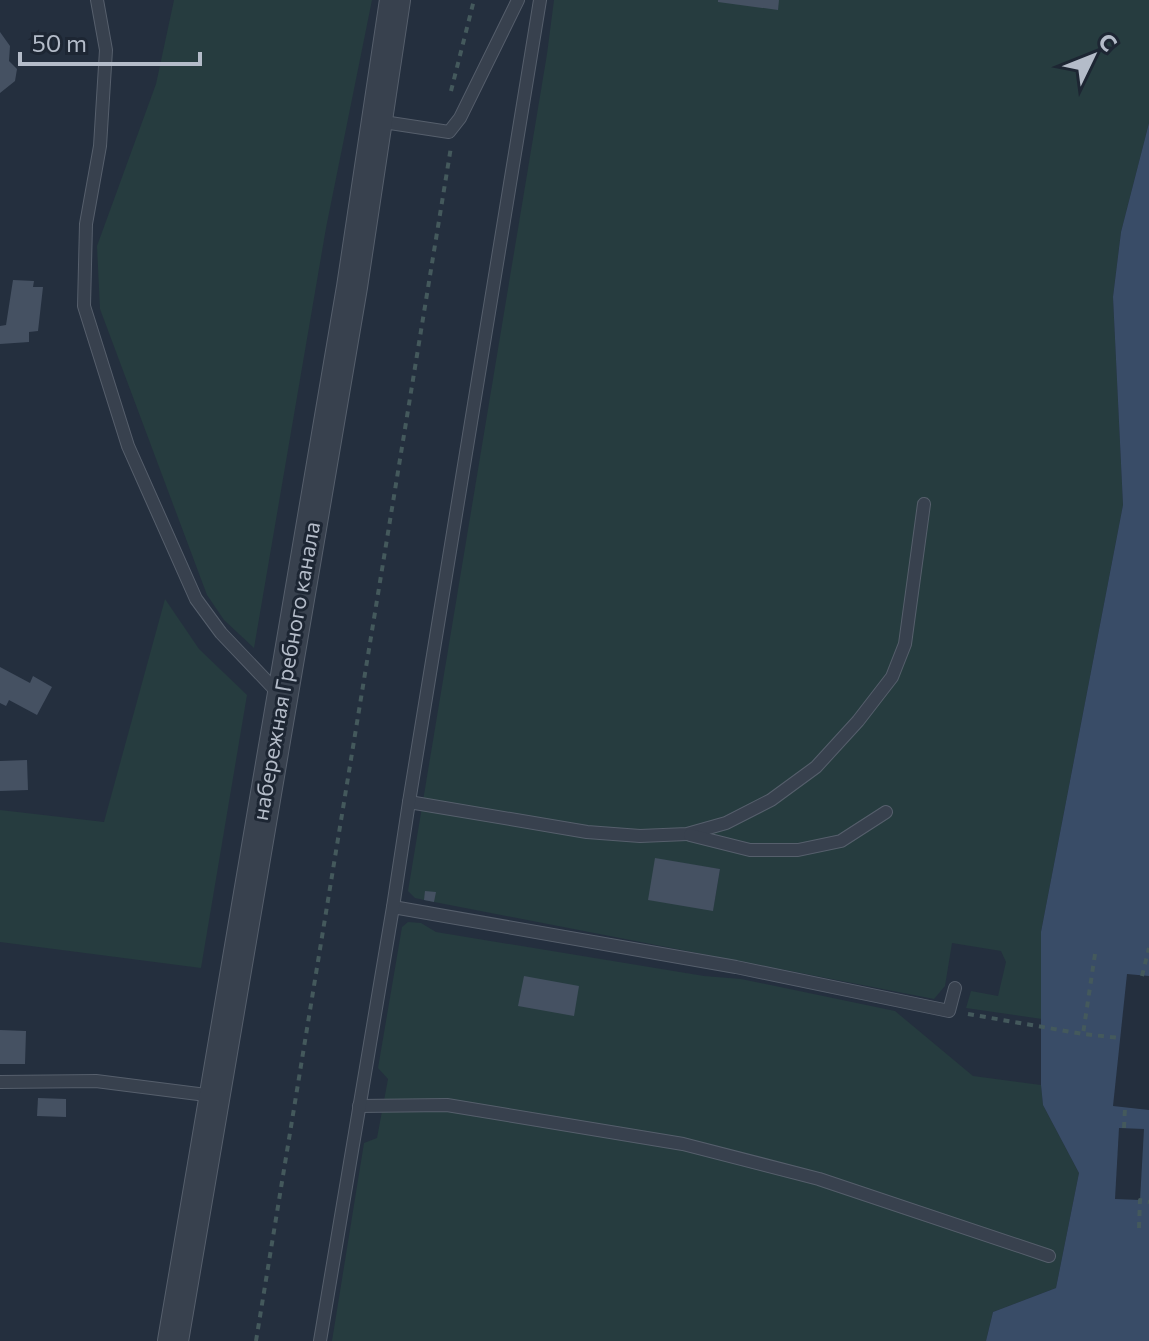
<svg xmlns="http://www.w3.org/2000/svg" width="1149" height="1341" font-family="Commissioner,sans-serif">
  <rect width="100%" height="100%" fill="#242f3e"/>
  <g fill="#263c3f" fill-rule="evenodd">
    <polygon points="174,0 372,0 326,228 254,648 224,620 207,595 100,309 97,246 156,84"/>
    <path d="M554 0H1149V123L1121 232 1113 297 1123 505 1041 932 1042 1019 966 1008 971 991 998 996 1006 962 1001 951 952 943 945 986 934 999 424 900 415 898 408 891 547 54ZM655 859 720 869 713 910Z"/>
    <polygon points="165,599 199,649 247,695 201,968 0,942 0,810 104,822"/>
    <polygon points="408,922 421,923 436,932 704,976 741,979 895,1011 973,1076 1041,1085 1043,1105 1079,1173 1056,1288 993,1312 986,1341 332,1341 364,1143 377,1138 388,1079 378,1068 402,927"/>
  </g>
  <polygon fill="#394c67" points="1149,123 1149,1341 986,1341 993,1312 1056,1288 1079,1173 1043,1105 1041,1085 1041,932 1123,505 1113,297 1121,232"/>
  <g fill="#242f3e">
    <polygon points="1127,974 1149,976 1149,1110 1113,1106"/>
    <polygon points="1119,1128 1144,1129 1140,1200 1115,1199"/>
  </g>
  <g fill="#455162">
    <polygon points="718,0 779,0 778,10 718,2"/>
    <polygon points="0,32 10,46 9,61 17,69 15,81 0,93"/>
    <polygon points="13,280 34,281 33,287 43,287 38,331 29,332 29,342 0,344 0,326 6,325"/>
    <polygon points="0,667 30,683 33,676 52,687 37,715 9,700 6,706 0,703"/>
    <polygon points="27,760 28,790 0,791 0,761"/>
    <polygon points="655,858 720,869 713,911 648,900"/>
    <polygon points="425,891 436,892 434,902 424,900"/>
    <polygon points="524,976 579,986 574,1016 518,1006"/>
    <polygon points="0,1030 26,1031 25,1064 0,1064"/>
    <polygon points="38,1098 66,1099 66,1117 37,1116"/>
  </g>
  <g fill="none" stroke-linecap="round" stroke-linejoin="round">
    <g stroke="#565f6c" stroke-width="14">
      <g id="service">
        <polyline points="97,0 106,50 100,146 86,224 84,306 128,446 196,599 221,633 279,694"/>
        <polyline points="377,121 449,132 460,118 518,0"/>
        <polyline points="409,802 587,832 640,836 687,834 726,823 771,800 816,767 858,721 892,677 905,644 924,504"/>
        <polyline points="690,835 750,850 798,850 841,841 886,812"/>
        <polyline points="393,907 736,967 949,1011 955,988"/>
        <polyline points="0,1082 96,1081 214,1096"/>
        <polyline points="359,1106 447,1105 683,1144 819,1179 1049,1256"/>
        <polyline points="320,1341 393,907 409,802 540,0"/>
      </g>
    </g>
    <g stroke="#565f6c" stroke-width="32">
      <polyline id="tertiary" points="173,1341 352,287 395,0"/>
    </g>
    <g stroke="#44595c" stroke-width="4" stroke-dasharray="6 6" stroke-linecap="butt">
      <polyline points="451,91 474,0"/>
      <polyline points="1095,954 1083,1034 1120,1038"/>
      <polyline points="1142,976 1149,948"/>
      <polyline points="968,1014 1083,1034"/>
      <polyline points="1124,1128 1125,1108"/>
      <polyline points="1139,1228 1140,1200 1149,1202"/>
      <polyline points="256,1341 451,147"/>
    </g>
    <use href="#service" stroke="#38414e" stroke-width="12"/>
    <use href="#tertiary" stroke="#38414e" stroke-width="30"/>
  </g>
  <g text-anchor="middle" stroke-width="6" stroke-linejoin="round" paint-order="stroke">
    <g font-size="22" fill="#b4bcc9" stroke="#1d2633">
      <text transform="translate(286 671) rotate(-80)" y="8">набережная Гребного канала</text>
    </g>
  </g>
  <g transform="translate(1093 56) rotate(47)" stroke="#1d2633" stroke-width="6" paint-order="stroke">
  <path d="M0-6L14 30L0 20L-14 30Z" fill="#b4bcc9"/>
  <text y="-12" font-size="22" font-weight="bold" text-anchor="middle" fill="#b4bcc9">С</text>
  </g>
  <path d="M20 52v12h180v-12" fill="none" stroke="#b4bcc9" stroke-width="4"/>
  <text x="32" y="52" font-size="24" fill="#b4bcc9" stroke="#1d2633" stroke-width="6" paint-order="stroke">50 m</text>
</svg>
